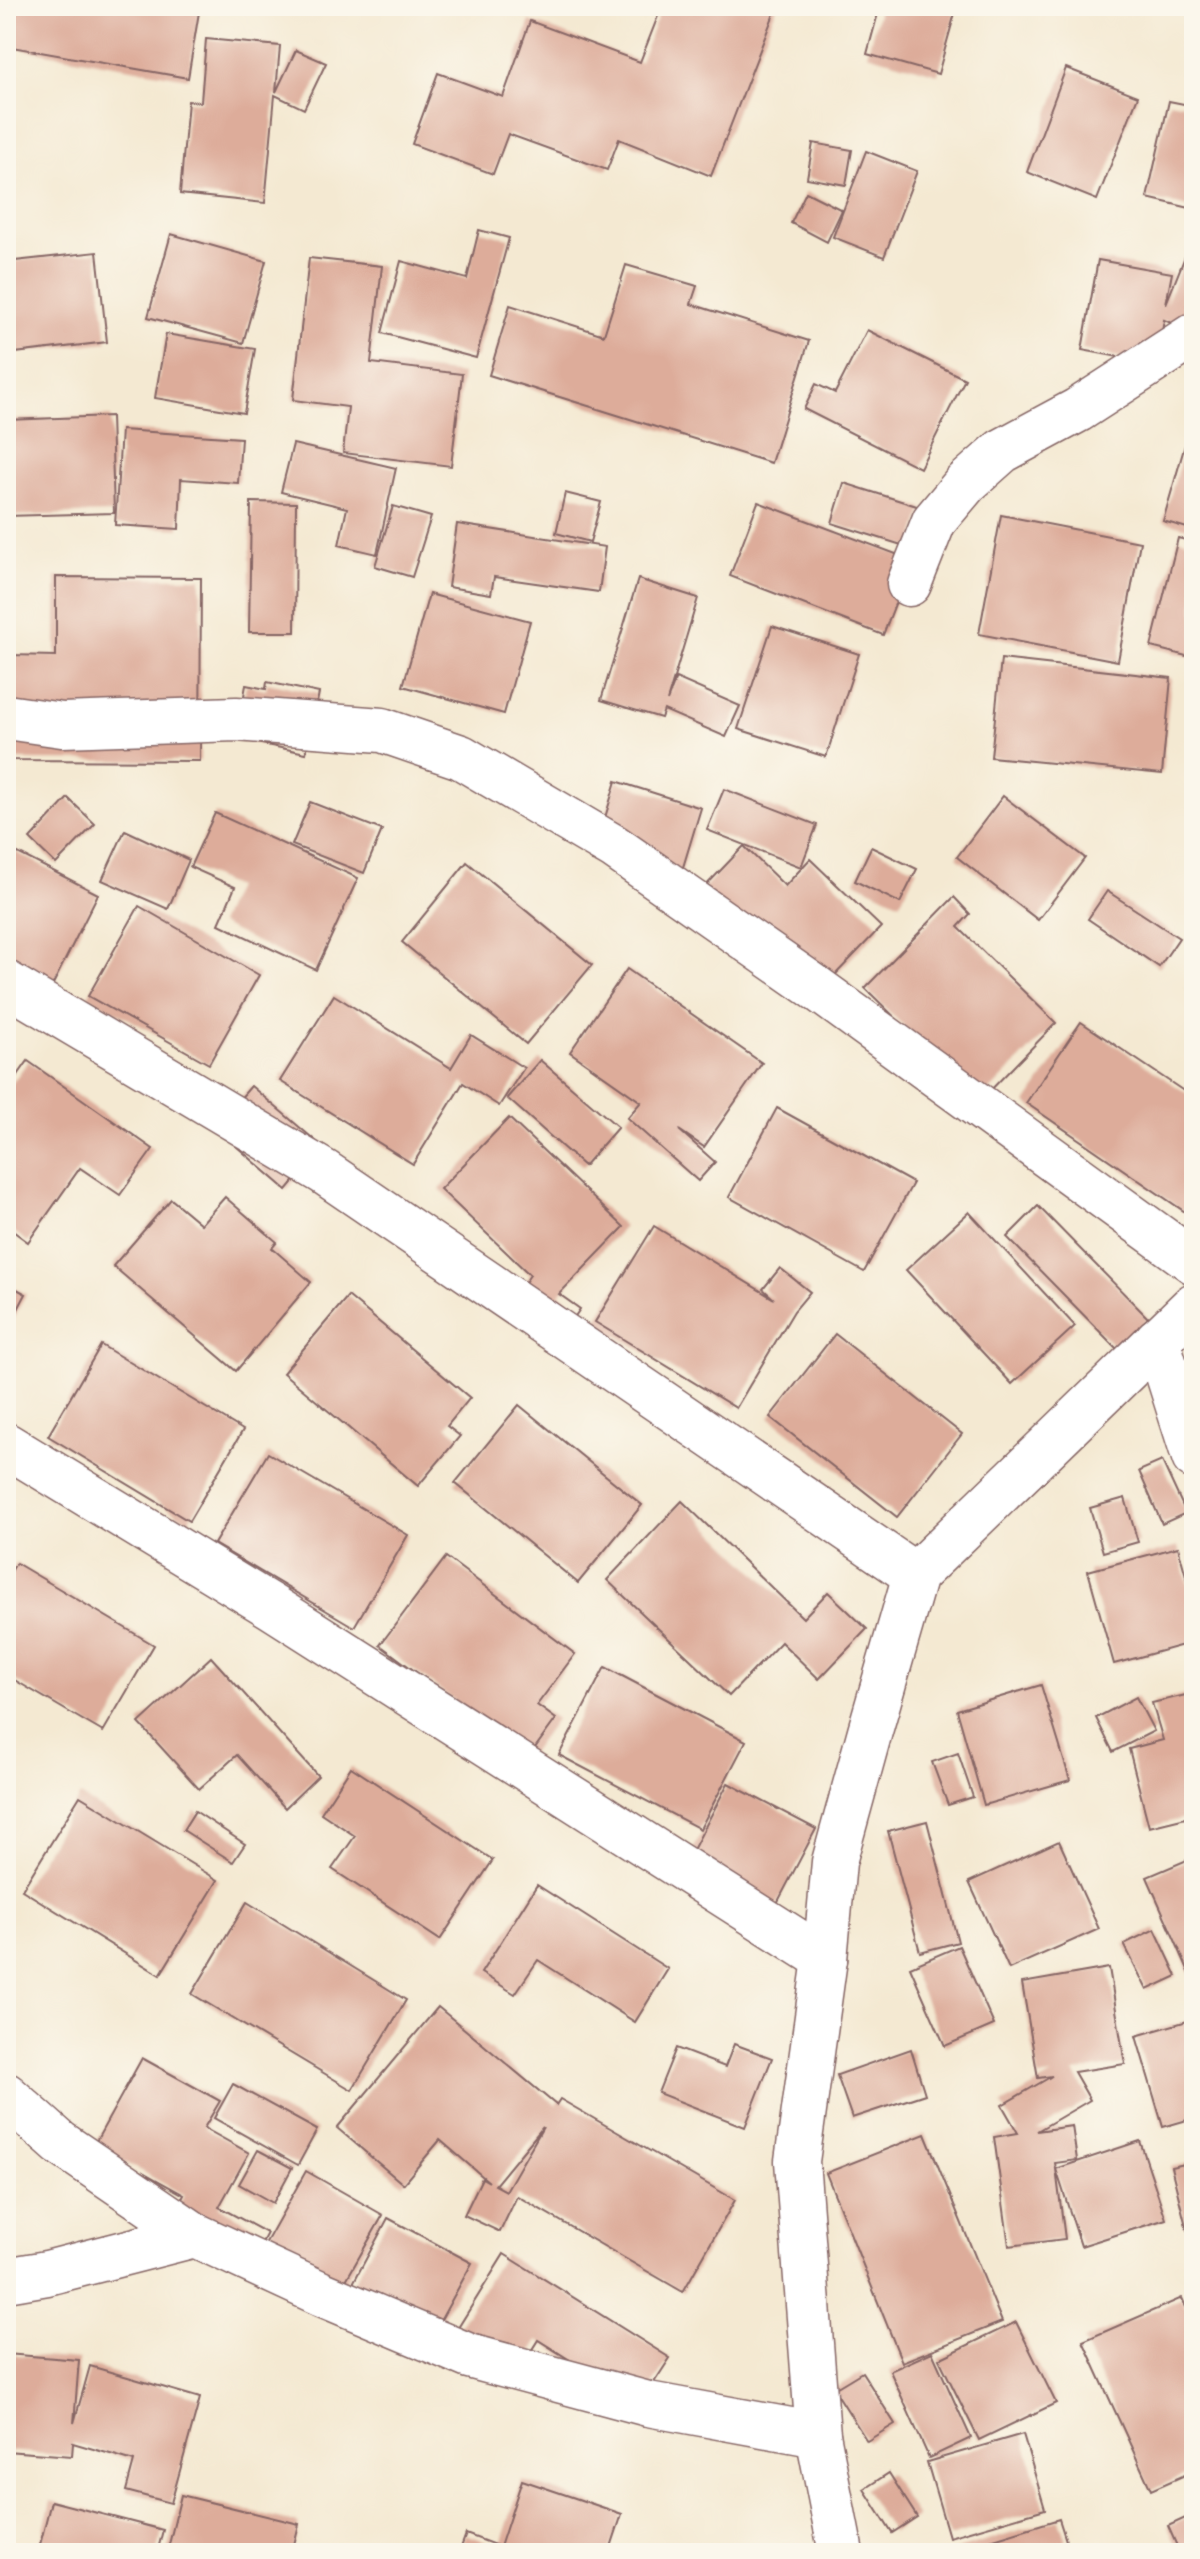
<svg xmlns="http://www.w3.org/2000/svg" width="1200" height="2559" font-family="Vollkorn,serif">
  <rect width="100%" height="100%" fill="#fbf7ec"/>
  <filter id="ink" filterUnits="userSpaceOnUse"><feTurbulence type="fractalNoise" baseFrequency=".0125" numOctaves="2"/><feDisplacementMap in="SourceGraphic" scale="16" xChannelSelector="R" yChannelSelector="G"/><feConvolveMatrix kernelMatrix="1 2 1 2 8 2 1 2 1" color-interpolation-filters="sRGB"/></filter>
  <filter id="wash" filterUnits="userSpaceOnUse"><feTurbulence type="fractalNoise" baseFrequency=".006" numOctaves="4" result="noise"/><feDisplacementMap in="SourceGraphic" scale="32" xChannelSelector="R" yChannelSelector="G"/><feGaussianBlur stdDeviation="1.8" result="paint"/><feColorMatrix in="noise" values="0 0 0 0 0 0 0 0 0 0 0 0 0 0 0 0 0 1.4 0 .05"/><feComposite in="paint" operator="in"/></filter>
  <g filter="url(#wash)">
    <rect width="100%" height="100%" fill="#f4e9d2"/>
    <g id="blocks">
      <g fill="#ddac9a" fill-rule="evenodd">
        <polygon points="6,6 200,6 188,78 6,46"/>
        <polygon points="662,6 777,6 711,176 619,139 607,170 508,134 493,174 412,144 438,73 503,97 530,21 640,62"/>
        <polygon points="880,6 930,6 955,13 938,74 867,54"/>
        <polygon points="206,39 280,46 276,92 296,50 326,63 304,109 275,95 265,203 180,194 188,101 201,102"/>
        <polygon points="1066,68 1138,96 1097,200 1027,172"/>
        <polygon points="1169,101 1194,106 1194,209 1147,198"/>
        <polygon points="813,143 852,150 846,185 807,178"/>
        <polygon points="866,151 917,171 884,257 833,237"/>
        <polygon points="806,192 842,210 827,242 791,223"/>
        <polygon points="479,230 509,238 476,358 382,333 401,261 467,279"/>
        <polygon points="171,234 266,261 243,343 148,317"/>
        <polygon points="1194,234 1194,332 1164,320 1156,364 1082,350 1098,260 1172,273 1166,304"/>
        <polygon points="97,252 107,342 6,354 6,262"/>
        <polygon points="309,258 382,266 371,363 462,374 451,466 343,453 348,407 293,400"/>
        <polygon points="626,265 697,286 691,304 809,341 771,463 489,375 510,305 604,335"/>
        <polygon points="867,330 965,379 920,468 804,409 816,384 835,393"/>
        <polygon points="166,334 255,349 244,413 155,398"/>
        <polygon points="111,416 114,513 6,516 6,420"/>
        <polygon points="121,430 241,438 238,483 181,479 179,529 115,525"/>
        <polygon points="1187,438 1194,440 1194,530 1163,521"/>
        <polygon points="293,444 396,468 377,554 339,545 347,508 281,492"/>
        <polygon points="844,483 923,508 911,548 832,523"/>
        <polygon points="565,493 601,502 590,542 556,533"/>
        <polygon points="251,502 296,503 295,632 249,632"/>
        <polygon points="758,502 912,560 883,635 730,576"/>
        <polygon points="393,506 431,517 412,577 375,566"/>
        <polygon points="1001,515 1140,542 1118,661 979,634"/>
        <polygon points="457,524 605,547 599,592 494,577 491,594 448,587"/>
        <polygon points="1178,538 1194,542 1194,658 1151,647"/>
        <polygon points="56,577 201,578 200,761 6,760 6,655 56,656"/>
        <polygon points="638,579 698,598 667,701 676,678 740,706 726,737 664,710 661,718 601,700"/>
        <polygon points="429,594 530,621 504,714 403,686"/>
        <polygon points="772,626 859,654 826,757 738,729"/>
        <polygon points="1001,659 1171,678 1162,774 991,757"/>
        <polygon points="267,682 319,693 306,753 236,739 246,685 266,689"/>
        <polygon points="616,781 701,808 677,887 592,861"/>
        <polygon points="724,789 817,825 801,867 707,830"/>
        <polygon points="1003,796 1085,858 1038,920 957,857"/>
        <polygon points="68,798 95,824 56,864 30,839"/>
        <polygon points="310,802 382,830 364,873 292,845"/>
        <polygon points="215,813 358,878 316,970 219,924 235,887 190,867"/>
        <polygon points="125,830 189,860 168,909 102,880"/>
        <polygon points="744,846 785,886 810,859 881,927 810,1001 697,895"/>
        <polygon points="6,847 98,894 52,986 6,976"/>
        <polygon points="871,847 917,869 900,903 855,881"/>
        <polygon points="467,862 592,965 526,1044 402,942"/>
        <polygon points="1107,891 1179,938 1159,967 1088,919"/>
        <polygon points="954,897 970,914 958,927 1056,1023 980,1101 865,988"/>
        <polygon points="139,906 259,975 209,1064 88,996"/>
        <polygon points="627,969 762,1063 704,1147 679,1130 715,1162 698,1181 627,1118 641,1102 570,1052"/>
        <polygon points="334,995 451,1068 471,1035 524,1068 499,1106 463,1083 413,1164 280,1081"/>
        <polygon points="1081,1022 1194,1098 1194,1218 1026,1103"/>
        <polygon points="540,1060 618,1127 584,1166 507,1098"/>
        <polygon points="28,1061 153,1149 120,1195 80,1168 28,1242 6,1226 6,1092"/>
        <polygon points="251,1086 323,1147 287,1190 215,1128"/>
        <polygon points="777,1108 913,1183 864,1272 729,1197"/>
        <polygon points="509,1118 624,1227 559,1294 580,1309 562,1335 513,1300 530,1275 440,1189"/>
        <polygon points="225,1197 277,1242 272,1248 311,1282 236,1371 113,1266 171,1199 201,1224"/>
        <polygon points="1038,1206 1148,1318 1117,1349 1007,1237"/>
        <polygon points="969,1212 1075,1326 1012,1384 906,1270"/>
        <polygon points="654,1226 774,1299 763,1289 780,1268 810,1292 794,1311 736,1408 595,1322"/>
        <polygon points="6,1283 26,1294 6,1332"/>
        <polygon points="348,1296 470,1398 447,1426 460,1436 418,1486 283,1373"/>
        <polygon points="835,1334 962,1434 897,1517 770,1417"/>
        <polygon points="101,1345 243,1430 189,1521 48,1436"/>
        <polygon points="519,1405 642,1505 578,1583 455,1483"/>
        <polygon points="268,1453 408,1535 354,1627 214,1544"/>
        <polygon points="1162,1461 1186,1513 1162,1524 1139,1471"/>
        <polygon points="1125,1498 1138,1542 1103,1552 1090,1508"/>
        <polygon points="682,1501 803,1618 828,1592 867,1629 819,1679 781,1642 729,1696 607,1580"/>
        <polygon points="1178,1547 1194,1605 1194,1642 1114,1664 1088,1571"/>
        <polygon points="446,1557 575,1654 537,1705 556,1719 529,1756 380,1645"/>
        <polygon points="16,1563 154,1645 103,1732 6,1675 6,1580"/>
        <polygon points="211,1657 318,1776 285,1808 237,1755 199,1789 139,1723"/>
        <polygon points="605,1667 746,1741 700,1829 559,1755"/>
        <polygon points="1041,1685 1070,1780 984,1805 957,1710"/>
        <polygon points="1194,1693 1194,1816 1149,1827 1129,1749 1163,1740 1152,1703"/>
        <polygon points="1136,1697 1154,1731 1113,1752 1096,1718"/>
        <polygon points="958,1753 973,1797 948,1805 932,1762"/>
        <polygon points="351,1767 493,1860 440,1940 332,1869 355,1836 321,1813"/>
        <polygon points="728,1783 816,1829 772,1913 684,1867"/>
        <polygon points="80,1796 218,1880 160,1975 22,1890"/>
        <polygon points="195,1811 245,1844 233,1862 183,1830"/>
        <polygon points="927,1821 958,1942 920,1952 888,1831"/>
        <polygon points="1059,1841 1099,1929 1009,1969 969,1882"/>
        <polygon points="1194,1857 1194,1983 1147,1877"/>
        <polygon points="537,1885 668,1969 635,2022 538,1960 515,1994 481,1973"/>
        <polygon points="247,1902 406,2000 352,2090 192,1994"/>
        <polygon points="1155,1929 1177,1976 1147,1990 1124,1944"/>
        <polygon points="959,1946 994,2025 945,2046 910,1967"/>
        <polygon points="1109,1968 1125,2064 1074,2072 1090,2100 1037,2131 1072,2126 1077,2160 1055,2163 1056,2169 1140,2141 1166,2219 1081,2246 1056,2169 1065,2239 1009,2246 994,2137 1018,2133 1002,2105 1052,2076 1038,2078 1022,1983"/>
        <path d="M438 2007 556 2105 560 2099 735 2200 683 2292 517 2196 500 2232 464 2215 482 2178 489 2182 440 2140 403 2184 337 2128ZM543 2127 506 2191 495 2185Z"/>
        <polygon points="1194,2019 1194,2118 1163,2127 1136,2036"/>
        <polygon points="734,2044 772,2058 745,2127 658,2093 676,2048 725,2067"/>
        <polygon points="911,2049 925,2094 852,2118 837,2075"/>
        <polygon points="142,2058 220,2101 204,2128 249,2153 219,2207 267,2233 248,2269 169,2224 184,2195 94,2145"/>
        <polygon points="233,2084 317,2130 298,2165 214,2118"/>
        <polygon points="925,2134 1002,2322 902,2362 826,2173"/>
        <polygon points="258,2150 292,2168 273,2203 239,2184"/>
        <polygon points="1194,2162 1194,2229 1187,2230 1171,2167"/>
        <polygon points="306,2171 383,2215 328,2312 251,2269"/>
        <polygon points="388,2218 472,2263 427,2345 344,2300"/>
        <polygon points="504,2254 670,2358 640,2404 538,2340 521,2367 458,2328"/>
        <polygon points="1182,2298 1194,2325 1194,2471 1151,2490 1083,2341"/>
        <polygon points="1016,2322 1056,2403 979,2440 939,2359"/>
        <polygon points="932,2352 971,2438 929,2458 890,2371"/>
        <polygon points="6,2354 79,2360 74,2423 90,2366 200,2398 171,2503 126,2491 134,2461 73,2443 72,2456 6,2451"/>
        <polygon points="862,2372 895,2424 867,2441 834,2389"/>
        <polygon points="1023,2434 1045,2509 949,2537 927,2462"/>
        <polygon points="889,2473 917,2517 892,2533 864,2489"/>
        <polygon points="522,2480 622,2514 609,2553 459,2553 466,2534 500,2547"/>
        <polygon points="181,2495 299,2524 292,2553 167,2553"/>
        <polygon points="51,2501 163,2530 157,2553 38,2553"/>
        <polygon points="1194,2514 1194,2553 1180,2553 1168,2526"/>
        <polygon points="1059,2519 1070,2553 951,2553 951,2552"/>
      </g>
    </g>
  </g>
  <g filter="url(#ink)">
    <use href="#blocks" fill-opacity="0" stroke="#866665" stroke-width="2"/>
    <g fill="none" stroke-linecap="round" stroke-linejoin="round">
      <g stroke="#866665" stroke-width="47">
        <g id="minor">
          <polyline points="909,584 934,521 966,483 1002,451 1078,410 1194,335"/>
          <polyline points="6,717 62,725 236,719 382,730 461,757 614,847 812,985 1194,1262"/>
          <polyline points="6,983 324,1172 915,1575"/>
          <polyline points="1157,1340 1194,1457"/>
          <polyline points="6,1445 272,1607 825,1959"/>
          <polyline points="6,2095 60,2143 195,2235 322,2294 469,2356 648,2404 818,2435"/>
          <polyline points="6,2280 47,2273 195,2235"/>
          <polyline points="841,2553 818,2435 797,2161 825,1959 834,1862 870,1731 915,1575 1194,1305"/>
        </g>
      </g>
      <use href="#minor" stroke="#fff" stroke-width="44"/>
    </g>
  </g>
  <rect width="1200" height="2559" fill="none" stroke="#fbf7ec" stroke-width="32"/>
</svg>
